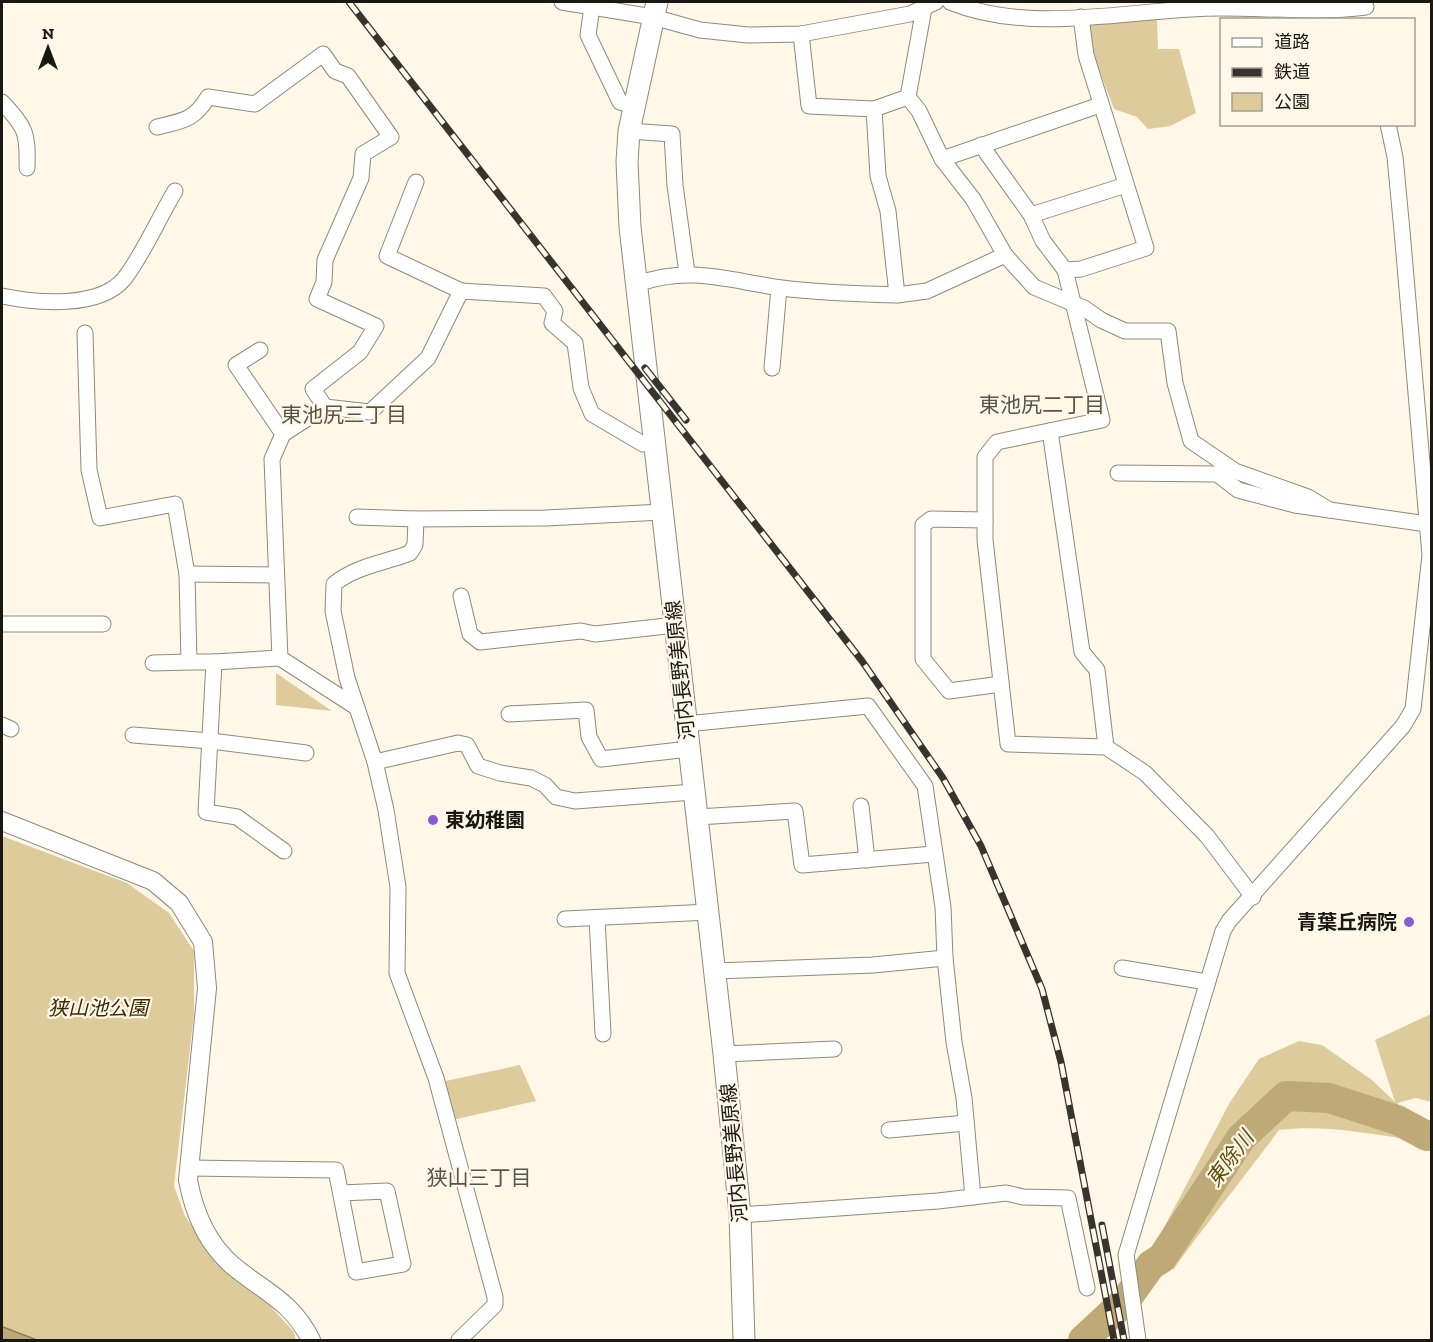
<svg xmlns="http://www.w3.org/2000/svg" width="1433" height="1342" font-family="'Zilla Slab','Noto Sans JP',serif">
  <rect width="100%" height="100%" fill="#fff8e9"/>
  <g fill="#decb9c">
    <polygon points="1157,20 1158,49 1179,49 1196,113 1170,126 1148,129 1137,117 1114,109 1090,46 1088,22"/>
    <polygon points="276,673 332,711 276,705"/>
    <polygon points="2,836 127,883 169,913 194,951 194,1014 174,1186 185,1216 216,1264 264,1299 294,1332 296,1340 2,1340"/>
    <path d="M1431 1014V1102L1416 1098 1397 1103 1413 1117 1400 1138C1359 1132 1320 1125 1279 1130 1244 1178 1207 1222 1173 1270L1160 1235 1230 1102 1259 1059 1299 1041 1322 1045 1372 1080 1395 1102 1375 1040Z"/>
    <polygon points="520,1065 536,1101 452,1120 441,1082"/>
  </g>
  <polygon fill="#bfaa77" stroke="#8e7e59" stroke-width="1.5" points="2,1327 3,1327 37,1340 2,1340"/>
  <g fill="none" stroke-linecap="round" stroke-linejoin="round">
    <polyline stroke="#bfaa77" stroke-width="30" points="1083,1340 1125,1301 1151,1265 1162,1258 1241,1138 1286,1096 1329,1098 1397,1120 1427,1136 1432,1135"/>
    <g stroke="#8e897b" stroke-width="17">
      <g id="minor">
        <polyline points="562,2 653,17 700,30 748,35 801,34 910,14 936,2"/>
        <path d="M950 2C1034 36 1133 8 1221 8 1270 8 1317 13 1366 7"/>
        <polyline points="592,7 588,35 620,102 634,106"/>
        <polyline points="924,8 908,97 919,111 942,159 973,199 1005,255"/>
        <polyline points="801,34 809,106 874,109 908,97"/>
        <path d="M2 102C26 128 28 132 27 168"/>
        <path d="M157 127C181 121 194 121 208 97L255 104 323 54 335 71 348 76 391 137 363 154 361 178 325 260 324 282 317 299 376 326 360 352 313 389 325 407"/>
        <polyline points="629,131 672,134 675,185 687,273"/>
        <polyline points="981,145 1031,215 1043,241 1065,270 1081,269 1146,248 1086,55 1081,17"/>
        <polyline points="942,159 1100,105"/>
        <polyline points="1031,215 1126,185"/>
        <polyline points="1065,270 1102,420 997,442 985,457 985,540 1008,744 1106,747 1145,773 1207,836 1253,897"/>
        <path d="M637 284C691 265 729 281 782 288 820 293 859 294 897 295L888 211 878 176 874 109"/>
        <polyline points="461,291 544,296 555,311 552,323 575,343 581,388 592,414 643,444 655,443"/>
        <polyline points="897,295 927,291 1005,255 1034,287 1084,308 1101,320 1125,331 1168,331 1175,383 1191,441 1235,471 1308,497 1329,510"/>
        <path d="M2 296C36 303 99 309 124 279 141 258 160 216 175 191"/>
        <polyline points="85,333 89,470 100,518 175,504 187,574 189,662 153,663"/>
        <polyline points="260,350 236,365 283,434"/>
        <polyline points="772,368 779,288"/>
        <polyline points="1050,431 1082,652 1097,670 1106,747"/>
        <polyline points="1118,473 1217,474 1238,490 1295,505 1427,524"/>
        <polyline points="357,517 416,519"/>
        <polyline points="985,520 931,519 923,525 923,659 949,691 1001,684"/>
        <polyline points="187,574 276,575"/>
        <polyline points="461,596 470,634 480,642 581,631 595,634 675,625"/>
        <polyline points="2,624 103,624"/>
        <polyline points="280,658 272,459 283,434 325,407 370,412 428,358 461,291 387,256 416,182"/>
        <polyline points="189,662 214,662 206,812 237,817 284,851"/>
        <polyline points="214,662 280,658 356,707"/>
        <polyline points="509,714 586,710 589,737 601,759 689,749"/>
        <polyline points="686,724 868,706 925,786 943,907 945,958 954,1042 964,1098 973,1197"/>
        <polyline points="2,725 11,729"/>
        <polyline points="133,735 211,741 306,753"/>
        <polyline points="375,762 458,743 467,745 478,766 500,773 531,778 545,785 556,797 575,801 694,792"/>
        <polyline points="861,806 867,860"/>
        <polyline points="697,817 795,811 802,865 934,854"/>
        <polyline points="597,918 603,1034"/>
        <polyline points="565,919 709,912"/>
        <polyline points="1122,968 1207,982"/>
        <polyline points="715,971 873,965 945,958"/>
        <polyline points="724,1054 834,1049"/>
        <polyline points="889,1130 966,1123"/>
        <polyline points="190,1168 336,1170 356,1272 403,1264 387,1191 341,1193"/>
        <polyline points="740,1215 938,1201 1006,1193 1023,1197 1068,1198 1087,1288"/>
        <path d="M459 1340 495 1305V1297L436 1078 397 973 398 887 386 810 375 762 347 678 333 611 334 584C356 566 384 563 410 553L415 545 416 519 546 518 662 512"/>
        <polyline points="1138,1340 1126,1255 1223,931 1229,921 1403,726 1413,709 1430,555 1402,231 1395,157 1388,124"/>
      </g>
    </g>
    <g stroke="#8e897b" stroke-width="20">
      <path id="tertiary" d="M2 821 153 881 179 903 203 942 207 988 188 1180C194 1213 207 1243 232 1265 264 1292 291 1300 311 1340"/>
    </g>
    <g stroke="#8e897b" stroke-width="23">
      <polyline id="secondary" points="657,2 629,131 627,162 630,227 724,1054 740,1215 744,1340"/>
    </g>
    <use href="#minor" stroke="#fff" stroke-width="15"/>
    <use href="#tertiary" stroke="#fff" stroke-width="18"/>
    <use href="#secondary" stroke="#fff" stroke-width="21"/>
    <g stroke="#36342d" stroke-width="7">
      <g id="rail">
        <polyline points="349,2 862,661 943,778 981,846 1042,989 1061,1062 1114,1340"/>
        <polyline points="645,368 686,420"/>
        <polyline points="1102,1225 1124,1340"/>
      </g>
    </g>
    <use href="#rail" stroke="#fff8e9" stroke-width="4.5" stroke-dasharray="14" stroke-linecap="butt"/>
  </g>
  <g fill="#895ad3" stroke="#fff8e9" stroke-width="2">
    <circle cx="433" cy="820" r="6"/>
    <circle cx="1409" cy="922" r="6"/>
  </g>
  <g text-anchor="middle" stroke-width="4.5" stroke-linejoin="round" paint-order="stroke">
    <g font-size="20" fill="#1a1813" stroke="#fff8e9">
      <text transform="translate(680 670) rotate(-96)" y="7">河内長野美原線</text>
      <text transform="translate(734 1153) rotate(-95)" y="7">河内長野美原線</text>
    </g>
    <g font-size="20" font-weight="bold" fill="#1a1813" stroke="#fff8e9" text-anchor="start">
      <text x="445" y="827">東幼稚園</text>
      <text x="1397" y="929" text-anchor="end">青葉丘病院</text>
    </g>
    <g font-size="20" font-style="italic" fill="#382a00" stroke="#fff8e9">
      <text x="98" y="1015">狭山池公園</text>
    </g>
    <g font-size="21" fill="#595448" stroke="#fff8e9">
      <text x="1042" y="412">東池尻二丁目</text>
      <text x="344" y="422">東池尻三丁目</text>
      <text x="479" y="1185">狭山三丁目</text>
    </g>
    <g font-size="21" font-style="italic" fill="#604b09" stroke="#fff8e9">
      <text transform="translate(1230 1159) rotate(-53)" y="7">東除川</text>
    </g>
  </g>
  <rect width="1433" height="1342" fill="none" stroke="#1a1813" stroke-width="6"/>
  <rect x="1220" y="18" width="195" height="108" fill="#fff8e9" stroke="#a39e93" stroke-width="1.5"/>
  <rect x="1232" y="38" width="30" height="9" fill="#ffffff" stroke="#a39e93" stroke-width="1.5"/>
  <text x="1274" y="48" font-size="18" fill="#1a1813">道路</text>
  <rect x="1232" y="68" width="30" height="9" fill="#36342d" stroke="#a39e93" stroke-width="1.5"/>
  <text x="1274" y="78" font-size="18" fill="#1a1813">鉄道</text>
  <rect x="1232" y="93" width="30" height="18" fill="#decb9c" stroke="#a39e93" stroke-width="1.5"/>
  <text x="1274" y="108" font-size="18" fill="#1a1813">公園</text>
  <g transform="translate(48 48)" stroke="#fff8e9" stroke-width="4.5" paint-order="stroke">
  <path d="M0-4.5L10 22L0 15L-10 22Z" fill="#1a1813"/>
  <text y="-9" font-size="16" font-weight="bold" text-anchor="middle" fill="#1a1813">N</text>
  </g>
</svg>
